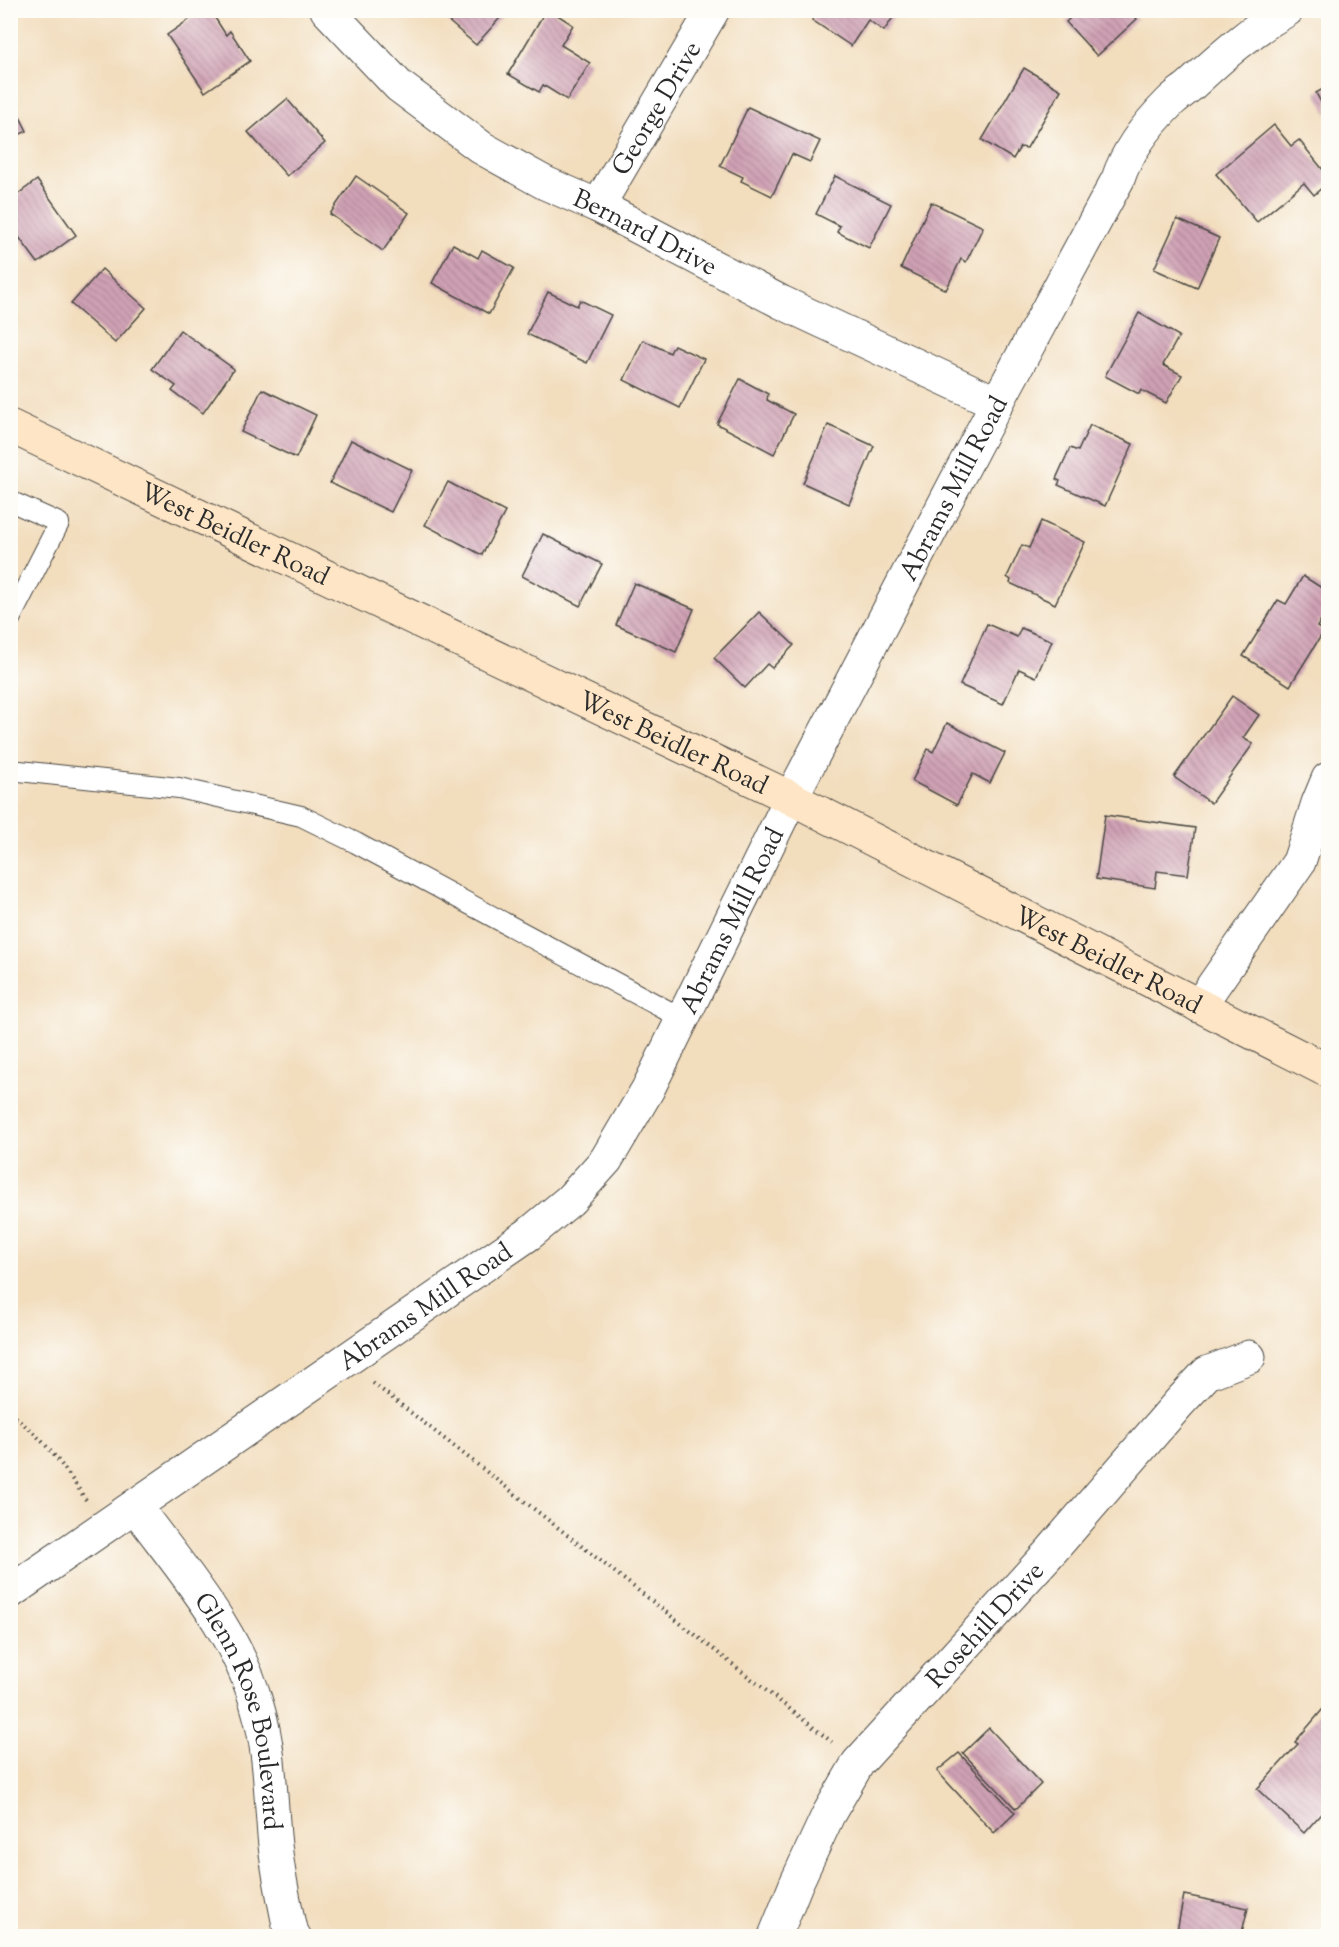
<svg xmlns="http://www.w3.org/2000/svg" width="1339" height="1947" font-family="'Sorts Mill Goudy',serif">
  <defs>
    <pattern id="building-back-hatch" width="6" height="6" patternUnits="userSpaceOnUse" patternTransform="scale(1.5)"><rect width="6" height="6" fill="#d0a2b5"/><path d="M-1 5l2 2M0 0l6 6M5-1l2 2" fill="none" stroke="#a98493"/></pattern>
  </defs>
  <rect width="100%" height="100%" fill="#fdfcf7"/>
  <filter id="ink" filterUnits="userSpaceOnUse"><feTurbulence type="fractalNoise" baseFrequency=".0167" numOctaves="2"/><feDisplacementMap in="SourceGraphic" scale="12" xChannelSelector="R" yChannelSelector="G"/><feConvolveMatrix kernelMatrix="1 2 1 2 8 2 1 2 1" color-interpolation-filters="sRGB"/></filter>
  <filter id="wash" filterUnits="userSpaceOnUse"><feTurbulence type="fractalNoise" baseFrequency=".008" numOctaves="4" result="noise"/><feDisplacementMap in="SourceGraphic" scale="24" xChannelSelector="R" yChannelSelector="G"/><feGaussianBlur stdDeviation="1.35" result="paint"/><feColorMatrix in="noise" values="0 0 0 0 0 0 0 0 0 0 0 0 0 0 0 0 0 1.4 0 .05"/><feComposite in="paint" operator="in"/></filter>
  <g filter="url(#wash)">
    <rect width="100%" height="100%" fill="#f2ddbd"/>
    <g id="blocks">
      <g fill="url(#building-back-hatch)">
        <polygon points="203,10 210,10 226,35 230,31 250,61 205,92 167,35"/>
        <polygon points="449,10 507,10 476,45 446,19 451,13"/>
        <polygon points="546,10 550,10 573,25 561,45 590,63 567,100 543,85 539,92 508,74"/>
        <polygon points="818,10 898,10 884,31 868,20 851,46 812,20"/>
        <polygon points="1078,10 1129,10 1137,19 1097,56 1066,22"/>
        <polygon points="1024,68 1061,90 1027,148 1020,147 1013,159 982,140"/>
        <polygon points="1328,86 1328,115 1316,93"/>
        <polygon points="10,97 27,131 10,139"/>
        <polygon points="287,99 325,143 287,176 248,132"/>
        <polygon points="748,107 820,141 810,162 792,154 772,196 741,181 743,177 720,166"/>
        <polygon points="1274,125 1291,146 1299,140 1328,176 1328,182 1314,195 1304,183 1257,222 1216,174"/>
        <polygon points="356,176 409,213 383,251 330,214"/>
        <polygon points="835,176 891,204 869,248 837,232 840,226 816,214"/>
        <polygon points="37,180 76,235 38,263 10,225 10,200"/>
        <polygon points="931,202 983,227 966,262 961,259 946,290 901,268"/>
        <polygon points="1177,219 1219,238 1197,288 1154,269"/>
        <polygon points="453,244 478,258 482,250 514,268 489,314 432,283"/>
        <polygon points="102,269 146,308 115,343 71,304"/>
        <polygon points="548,292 577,306 580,300 611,315 587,363 527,334"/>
        <polygon points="1139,313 1179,336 1163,365 1182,375 1166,403 1141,390 1139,394 1105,376"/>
        <polygon points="180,330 234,369 203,413 172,391 176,386 152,369"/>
        <polygon points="643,340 670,353 674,345 704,359 680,408 624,380"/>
        <polygon points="740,379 768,394 767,400 794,414 774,454 717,424"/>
        <polygon points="262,389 316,415 296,458 241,432"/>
        <polygon points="828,425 874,446 849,504 803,483"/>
        <polygon points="1090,425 1133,444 1105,506 1058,485 1060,481 1056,479 1070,448 1078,451"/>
        <polygon points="351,440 412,470 391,512 330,483"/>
        <polygon points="448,482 505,512 482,555 425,525"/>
        <polygon points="1041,521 1085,542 1055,604 1010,583 1011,580 1007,577 1022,545 1029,548"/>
        <polygon points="543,534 602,564 580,606 522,576"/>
        <polygon points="1303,576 1328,592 1328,608 1317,627 1324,631 1290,686 1243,656 1278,600 1286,604"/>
        <polygon points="634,583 694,609 676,652 616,625"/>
        <polygon points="759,612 794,645 772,668 767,664 745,688 714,658"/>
        <polygon points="987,624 1017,637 1021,628 1052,641 1036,677 1019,669 1003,704 960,685"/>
        <polygon points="1232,696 1259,715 1243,738 1253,744 1211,803 1174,777"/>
        <polygon points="947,723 1005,753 990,783 973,774 957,805 912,781 928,749 933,752"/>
        <polygon points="1105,815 1195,828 1188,875 1157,871 1155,888 1096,879"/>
        <polygon points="1328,1703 1328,1806 1304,1833 1257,1789 1298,1744 1295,1742"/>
        <polygon points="989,1728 1041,1784 1016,1809 963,1753"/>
        <polygon points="959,1753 1015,1813 994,1833 937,1771"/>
        <polygon points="1184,1895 1248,1908 1241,1936 1176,1936"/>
      </g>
    </g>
  </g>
  <g filter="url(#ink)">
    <use href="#blocks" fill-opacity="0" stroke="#494641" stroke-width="1.5"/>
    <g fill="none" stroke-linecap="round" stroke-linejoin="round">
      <g stroke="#494641" stroke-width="22">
        <g id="lane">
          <polyline points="10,501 59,523 10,619"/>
          <polyline points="10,770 179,788 301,816 356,843 683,1019"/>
        </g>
      </g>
      <g stroke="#494641" stroke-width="35">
        <g id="street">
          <path id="s1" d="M327 10 399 86 482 148 545 183 598 206 781 302 997 403"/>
          <path id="s2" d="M598 206 713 10"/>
          <polyline points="1199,1006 1299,862 1318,803 1328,779"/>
          <path id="s3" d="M135 1506C181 1569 238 1632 258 1709 269 1746 270 1784 273 1822 275 1859 283 1895 290 1930L294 1936"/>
          <path id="s4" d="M10 1592 529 1234 570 1200 606 1160 648 1089 791 798 997 403 1118 179C1127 151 1149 123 1170 102 1176 96 1184 91 1191 85 1221 57 1251 30 1287 10"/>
          <path id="s5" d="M775 1936 796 1884 828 1815 858 1763 1052 1550 1179 1403 1207 1373 1249 1357"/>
        </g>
      </g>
      <g stroke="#494641" stroke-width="35">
        <g id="secondary">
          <path id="s6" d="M10 426 791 798 1328 1071"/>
        </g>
      </g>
      <g stroke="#494641" stroke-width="4" stroke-dasharray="1.5 4.5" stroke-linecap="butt">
        <polyline points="373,1383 832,1742"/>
        <path d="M10 1414C42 1435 65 1468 86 1500"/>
      </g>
      <use href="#lane" stroke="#fff" stroke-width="20"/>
      <use href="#street" stroke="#fff" stroke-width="33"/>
      <use href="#secondary" stroke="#fde5c5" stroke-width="33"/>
    </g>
  </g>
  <g text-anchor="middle" stroke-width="5" stroke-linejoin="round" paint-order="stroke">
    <g font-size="26" fill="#2b2b2b" stroke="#fdfcf7">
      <text dy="9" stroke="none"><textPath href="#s2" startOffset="114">George Drive</textPath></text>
      <text dy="9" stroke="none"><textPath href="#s1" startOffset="392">Bernard Drive</textPath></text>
      <text dy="9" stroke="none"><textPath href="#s4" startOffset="1494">Abrams Mill Road</textPath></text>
      <text dy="9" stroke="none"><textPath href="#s6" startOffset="249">West Beidler Road</textPath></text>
      <text dy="9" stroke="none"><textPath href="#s6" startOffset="735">West Beidler Road</textPath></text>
      <text dy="9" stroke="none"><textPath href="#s4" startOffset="1008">Abrams Mill Road</textPath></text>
      <text dy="9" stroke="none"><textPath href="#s6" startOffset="1221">West Beidler Road</textPath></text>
      <text dy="9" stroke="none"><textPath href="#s4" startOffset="504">Abrams Mill Road</textPath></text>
      <text dy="9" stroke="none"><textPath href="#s5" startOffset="380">Rosehill Drive</textPath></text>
      <text dy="9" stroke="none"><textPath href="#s3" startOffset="236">Glenn Rose Boulevard</textPath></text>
    </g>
  </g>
  <rect width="1339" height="1947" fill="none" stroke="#fdfcf7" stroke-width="36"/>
</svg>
